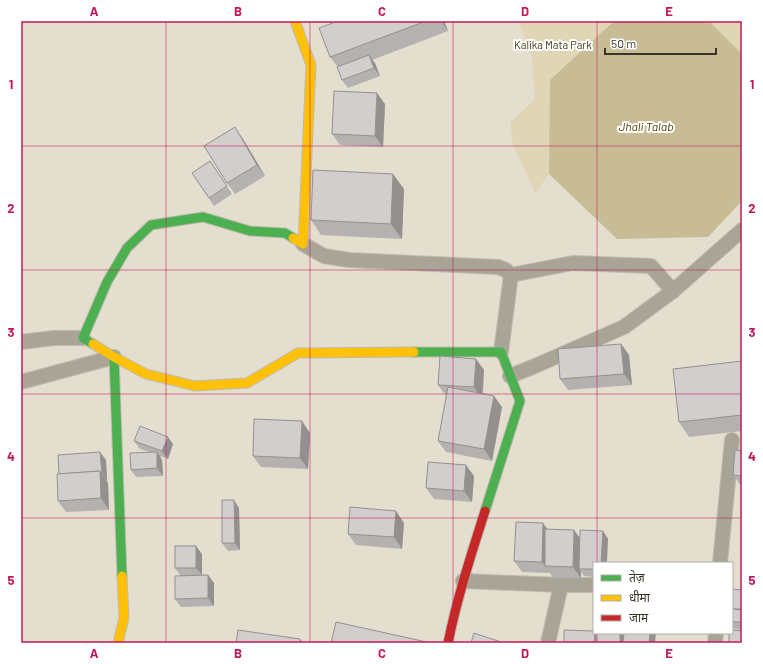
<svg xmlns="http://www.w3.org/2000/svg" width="763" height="664" font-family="Barlow,'Noto Sans Devanagari',sans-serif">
  <rect width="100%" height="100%" fill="#e3decd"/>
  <g fill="#e0d6b6">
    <polygon points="519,21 614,21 550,80 549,174 535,193 513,144 510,123 535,99 532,59"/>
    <polygon points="709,21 742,21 742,54"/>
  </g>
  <polygon fill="#c8bc96" points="614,21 709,21 742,54 742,201 708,237 617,239 549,174 550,80"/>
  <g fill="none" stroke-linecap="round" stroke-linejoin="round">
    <g stroke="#bfbbae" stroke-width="16">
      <g id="street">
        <polyline points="303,244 324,256 349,260 498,267 506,270 511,275 501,352"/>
        <polyline points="511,275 573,263 651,266 673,291"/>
        <polyline points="21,342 54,338 83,338"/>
        <polyline points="510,376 535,366 624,327 673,291 742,230"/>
        <polyline points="21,382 114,357"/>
        <polyline points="720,563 732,440"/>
        <polyline points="463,581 561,585 594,585"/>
        <polyline points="548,643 561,585"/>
        <polyline points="715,643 716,633"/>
      </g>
    </g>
    <g stroke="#bfbbae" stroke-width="11">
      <g id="fast">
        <polyline points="93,344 83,338 107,282 127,248 151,225 203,217 250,231 285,233 293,238"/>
        <polyline points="414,352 501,352 520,401 485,511"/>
        <polyline points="114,357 122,576"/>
      </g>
    </g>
    <g stroke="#bfbbae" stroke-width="11">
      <g id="slow">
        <polyline points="293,238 303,244 311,65 295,21"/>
        <polyline points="93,344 114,357 146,374 195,386 247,383 298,353 414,352"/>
        <polyline points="118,643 124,618 122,576"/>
      </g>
    </g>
    <g stroke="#bfbbae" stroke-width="11">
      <path id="jam" d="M448 643C457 598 471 555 485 511"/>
    </g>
    <use href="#street" stroke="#a8a496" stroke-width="14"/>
    <use href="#fast" stroke="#4caf50" stroke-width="9"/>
    <use href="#slow" stroke="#ffc107" stroke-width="9"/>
    <use href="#jam" stroke="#c62828" stroke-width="9"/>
  </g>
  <g fill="#b5b1b1">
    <polygon points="338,21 444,21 448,31 372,60 375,63 380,76 348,88 342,80 338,67 330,57"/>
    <polygon points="385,104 383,147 340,145 332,134"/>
    <polygon points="243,139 265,176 235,194 227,183"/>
    <polygon points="210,161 232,194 214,206 192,173"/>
    <polygon points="404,189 402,239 321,235 311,220"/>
    <polygon points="621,344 629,355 632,385 568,390 560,379"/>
    <polygon points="476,359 484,370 483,394 502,407 492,461 446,452 438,441 446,396 438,385"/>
    <polygon points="742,361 742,431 689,437 679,422"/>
    <polygon points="310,433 308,469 261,467 253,456"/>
    <polygon points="134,441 173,444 168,459 160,456 162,460 163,476 136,477 131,470 149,452 140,449"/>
    <polygon points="742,451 742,486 741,486 733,475"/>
    <polygon points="106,460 107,481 108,483 109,510 66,512 58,501 59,474"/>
    <polygon points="474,476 472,502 434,499 426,488"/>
    <polygon points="239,508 240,550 228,551 222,543"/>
    <polygon points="404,523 402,549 356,545 348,534"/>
    <polygon points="548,529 580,539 603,531 608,539 594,563 594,577 584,576 581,572 581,578 553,578 550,573 522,572 514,561"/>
    <polygon points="202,554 202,575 208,575 214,583 214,606 181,607 175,599 180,575 175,568"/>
    <polygon points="732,589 742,590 742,630 734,629 732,626"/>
  </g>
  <g fill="#949090">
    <polygon points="441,21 444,21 448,31"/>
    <polygon points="369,55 375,63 380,76 374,68"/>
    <polygon points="377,93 385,104 383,147 375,136"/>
    <polygon points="235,127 243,139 265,176 257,165"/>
    <polygon points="393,174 404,189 402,239 391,224"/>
    <polygon points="621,344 629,355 632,385 624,374"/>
    <polygon points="476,359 484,370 482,399 474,387"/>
    <polygon points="494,396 502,407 492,461 484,449"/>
    <polygon points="302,421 310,433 308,469 300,458"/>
    <polygon points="168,437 173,444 168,459 162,451"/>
    <polygon points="100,452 106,460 107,481 102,473"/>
    <polygon points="157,452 162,460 163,476 157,468"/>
    <polygon points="466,465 474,476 472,502 464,491"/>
    <polygon points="100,471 108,483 109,510 101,498"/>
    <polygon points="234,500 239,508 240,550 235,543"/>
    <polygon points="396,511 404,523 402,549 394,537"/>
    <polygon points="543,523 551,534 545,566 550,574 542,562"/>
    <polygon points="574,530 582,541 579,569 581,572 581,578 573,567"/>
    <polygon points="603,531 608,539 607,563 601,563"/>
    <polygon points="196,546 202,554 202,575 196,568"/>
    <polygon points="208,575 214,583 214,606 208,598"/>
    <polygon points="595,633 597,633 600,643 594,643"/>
    <rect x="620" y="633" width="6" height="10"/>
    <polygon points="650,633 656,633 655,643 649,643"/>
    <polygon points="300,639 303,643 300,643"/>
  </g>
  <g fill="#d3cece" stroke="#949090">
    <polygon points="338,21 426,21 330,57 319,28"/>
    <polygon points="369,55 374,68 342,80 337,67"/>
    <polygon points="334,91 377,93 375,136 332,134"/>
    <polygon points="235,127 257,165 227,183 204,146"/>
    <polygon points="210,161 227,186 209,198 192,173"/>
    <polygon points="313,170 393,174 391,224 311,220"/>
    <polygon points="621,344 624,374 560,379 558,349"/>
    <polygon points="440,356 476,359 474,387 438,385"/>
    <polygon points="742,361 742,415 679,422 673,369"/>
    <polygon points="448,387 494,396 484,449 438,441"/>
    <polygon points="254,419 302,421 300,458 253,456"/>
    <polygon points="140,426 168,437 162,451 134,441"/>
    <polygon points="735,450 742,451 742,476 733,475"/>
    <polygon points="100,452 102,473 100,471 59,474 58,455"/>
    <polygon points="157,452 157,468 131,470 130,453"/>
    <polygon points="428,462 466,465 464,491 426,488"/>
    <polygon points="100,471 101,498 58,501 57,474"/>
    <polygon points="222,500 234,500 235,543 222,543"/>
    <polygon points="350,507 396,511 394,537 348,534"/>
    <polygon points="516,522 543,523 542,562 514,561"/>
    <polygon points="545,529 574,530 573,567 545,566"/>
    <polygon points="580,530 603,531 601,563 594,563 594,569 579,569"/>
    <rect x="175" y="546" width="21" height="22"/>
    <polygon points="208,575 208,598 175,599 175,576"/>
    <polygon points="732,589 742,590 742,609 732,609"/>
    <polygon points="732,609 742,610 742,622 732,622"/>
    <polygon points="336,622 431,643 331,643"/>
    <polygon points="238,630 300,639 300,643 236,643"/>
    <polygon points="564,630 594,631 594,633 595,633 594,643 564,643"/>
    <polygon points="732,630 742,631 742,643 729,643 729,633 732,633"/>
    <polygon points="474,633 504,643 471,643"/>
    <rect x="596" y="633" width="24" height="10"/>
    <polygon points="624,633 650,633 649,643 623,643"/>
  </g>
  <path fill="none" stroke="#c2185b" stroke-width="1" stroke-opacity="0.55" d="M166 21V643M310 21V643M453 21V643M597 21V563M21 146H742M21 270H742M21 394H742M21 518H742M597 633V643"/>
  <g text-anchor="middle" stroke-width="4" stroke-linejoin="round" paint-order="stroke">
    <g font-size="11" fill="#443912" stroke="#fff">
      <text x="553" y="49">Kalika Mata Park</text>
    </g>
    <g font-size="12" font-style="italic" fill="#4e3f00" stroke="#fff">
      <text x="646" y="131">Jhali Talab</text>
    </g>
  </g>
  <rect width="763" height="664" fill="none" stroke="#ffffff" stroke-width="44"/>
  <rect x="593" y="562" width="140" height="72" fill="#ffffff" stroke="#afaea9"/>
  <rect x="601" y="575" width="20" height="6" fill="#4caf50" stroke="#afaea9"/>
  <text x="629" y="582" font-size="12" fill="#383428">तेज़</text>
  <rect x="601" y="595" width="20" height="6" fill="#ffc107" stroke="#afaea9"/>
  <text x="629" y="602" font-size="12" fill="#383428">धीमा</text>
  <rect x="601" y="615" width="20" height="6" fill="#c62828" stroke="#afaea9"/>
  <text x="629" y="622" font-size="12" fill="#383428">जाम</text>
  <path d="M605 48v6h111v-6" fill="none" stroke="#383428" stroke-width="2"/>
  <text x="611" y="48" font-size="12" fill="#383428" stroke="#ffffff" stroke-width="3" paint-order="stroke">50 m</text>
  <rect x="22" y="22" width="719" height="620" fill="none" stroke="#c2185b" stroke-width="1.5"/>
  <g font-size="13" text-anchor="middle" font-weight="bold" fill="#c2185b">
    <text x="94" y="16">A</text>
    <text x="238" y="16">B</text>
    <text x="382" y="16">C</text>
    <text x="525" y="16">D</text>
    <text x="669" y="16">E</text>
    <text x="11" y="89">1</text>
    <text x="752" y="89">1</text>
    <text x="11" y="213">2</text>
    <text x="752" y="213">2</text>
    <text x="11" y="337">3</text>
    <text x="752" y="337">3</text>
    <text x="11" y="461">4</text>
    <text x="752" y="461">4</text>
    <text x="11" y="585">5</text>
    <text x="752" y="585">5</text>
    <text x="94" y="658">A</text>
    <text x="238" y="658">B</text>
    <text x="382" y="658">C</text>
    <text x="525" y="658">D</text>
    <text x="669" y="658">E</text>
  </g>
</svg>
